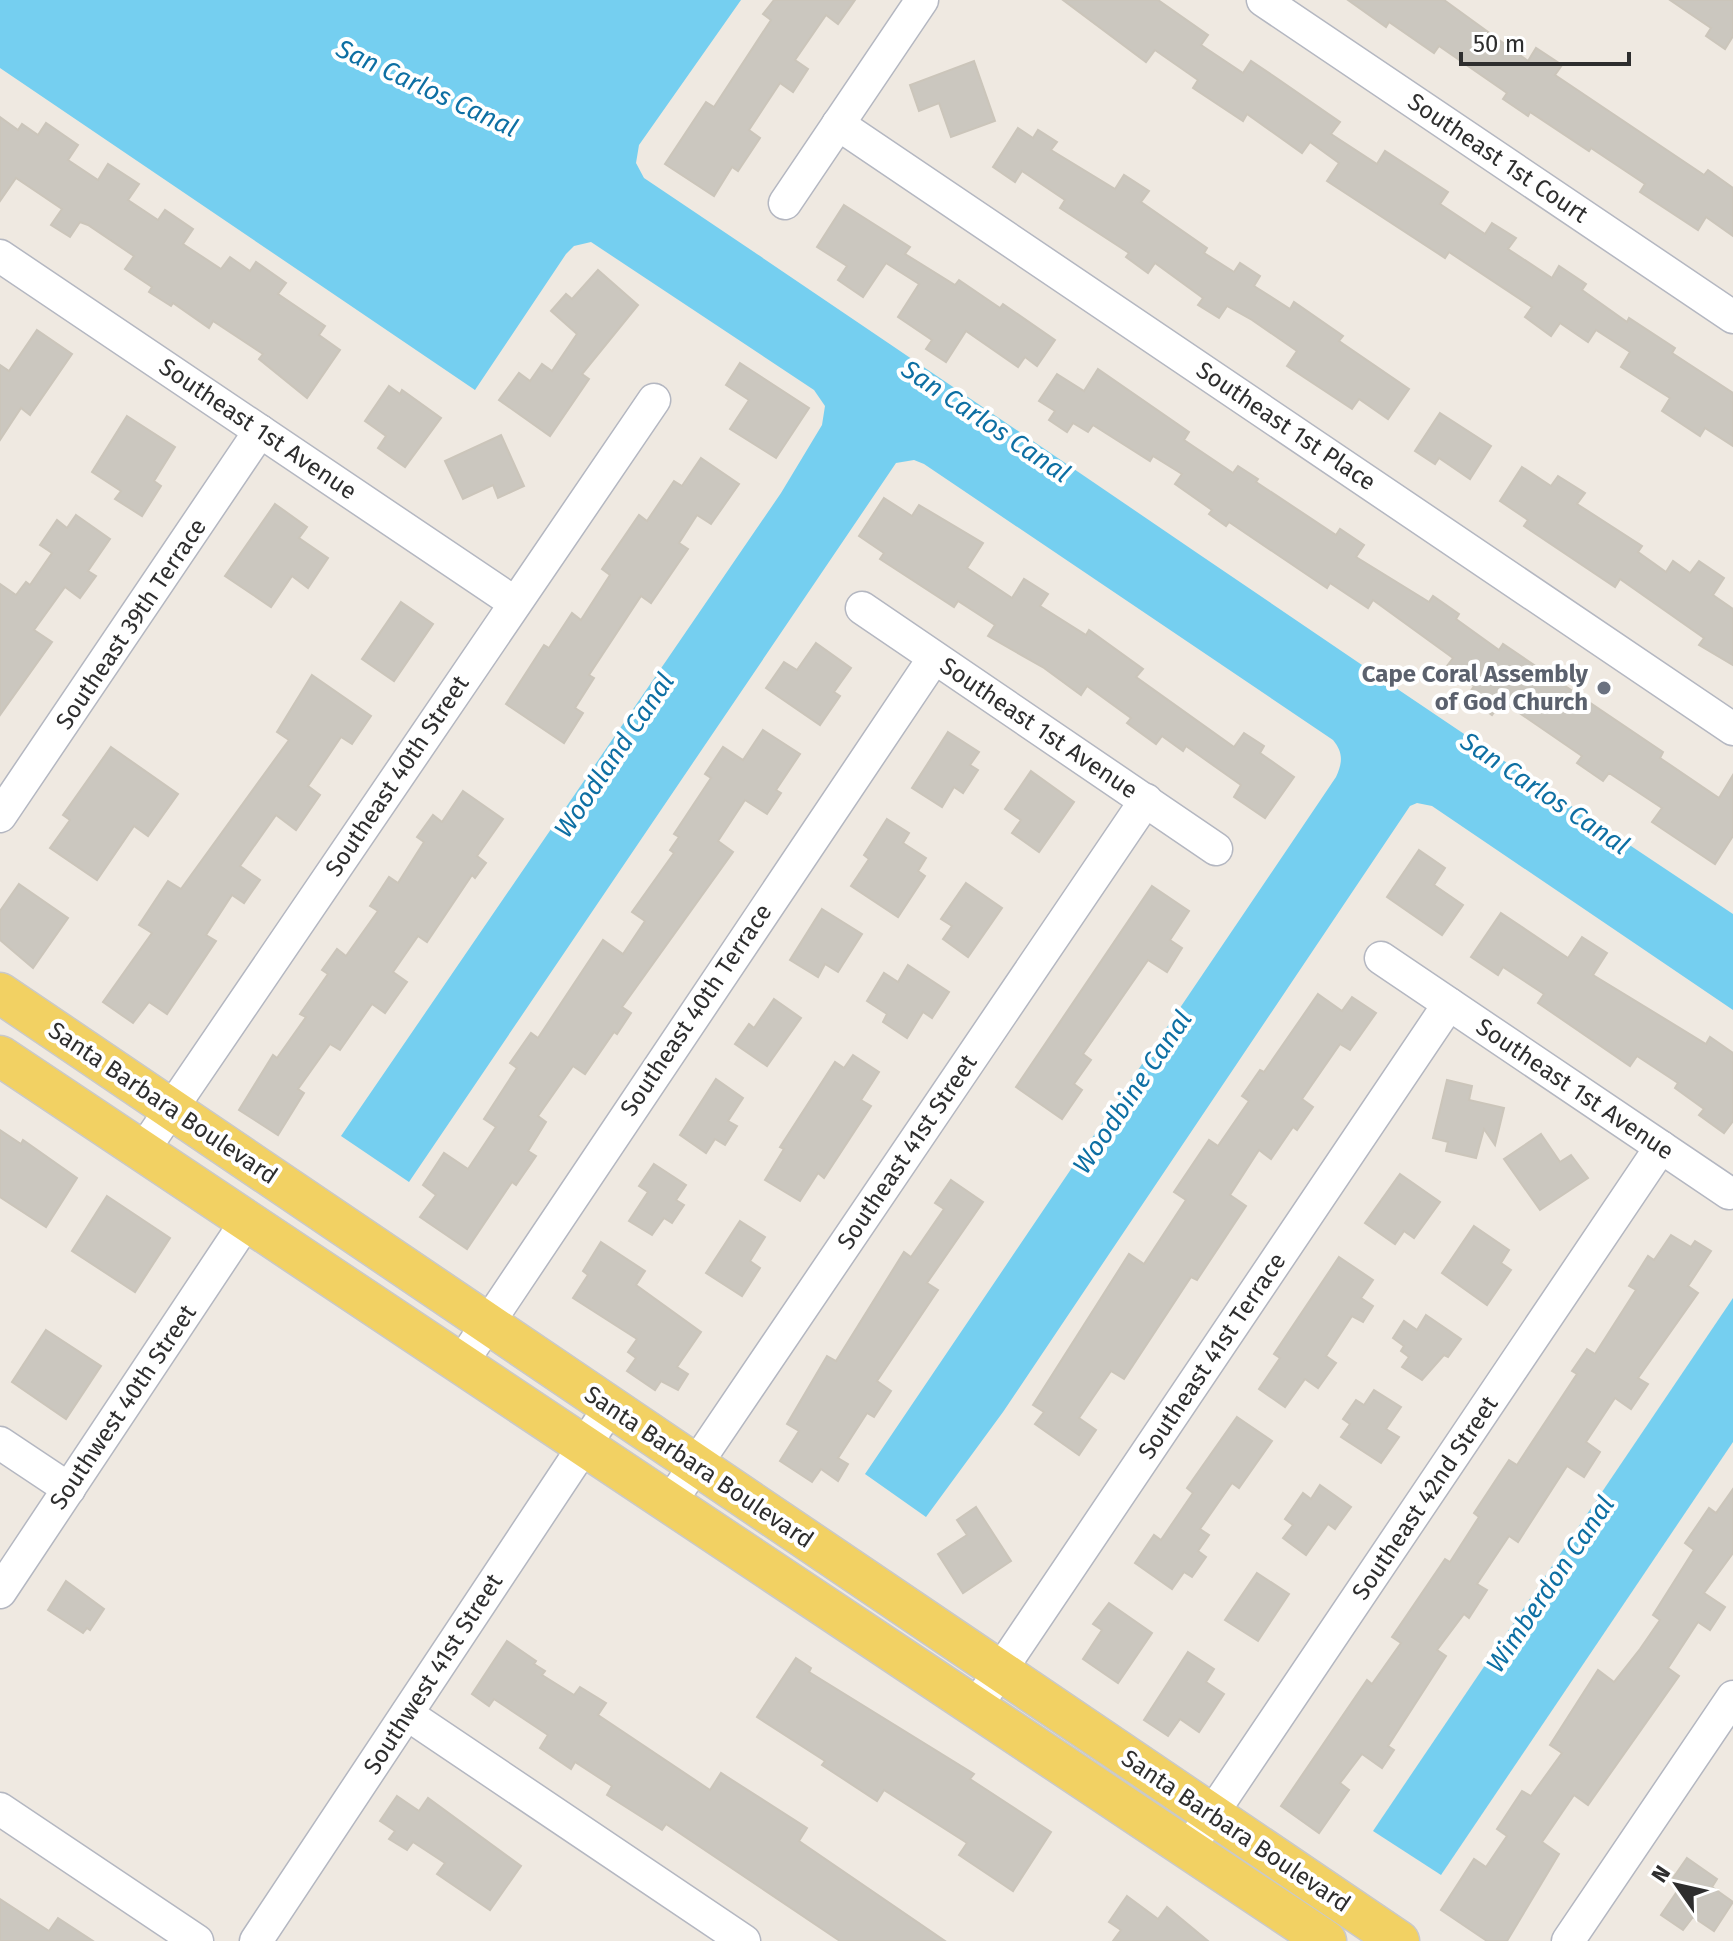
<svg xmlns="http://www.w3.org/2000/svg" width="1733" height="1941" font-family="'Fira Sans',sans-serif">
  <rect width="100%" height="100%" fill="#efe9e1"/>
  <g fill="#75cff0">
    <path d="M0 0H741L639 145 636 163 644 178C1008 422 1368 672 1733 914V1010L1432 806 1417 803 1410 806 1003 1412 926 1517 865 1474 1336 777C1343 762 1343 752 1333 740L924 464 914 460 896 463 409 1182 341 1136 781 493 822 425 825 406 814 390 591 242 574 246 566 254 475 390 0 68Z"/>
    <polygon points="1733,1298 1733,1442 1441,1875 1373,1831"/>
  </g>
  <g fill="#cbc7bf" stroke="#cbc5ba" stroke-width="2">
    <polygon points="774,0 855,0 838,24 826,15 795,60 808,69 793,92 780,83 749,130 760,138 738,171 732,167 714,196 665,164 706,102 714,107 771,20 763,14"/>
    <polygon points="1063,0 1158,0 1208,35 1201,45 1243,73 1251,61 1275,77 1340,122 1331,134 1377,164 1385,151 1448,192 1440,204 1485,234 1492,223 1516,238 1508,249 1552,278 1559,266 1586,284 1582,290 1627,322 1629,318 1675,348 1672,353 1733,393 1733,446 1705,428 1700,436 1662,411 1670,398 1621,367 1630,352 1596,330 1588,342 1560,323 1551,336 1525,317 1532,307 1449,252 1445,258 1327,181 1339,163 1310,142 1302,153 1247,114 1243,121 1193,88 1198,80 1155,50 1146,62"/>
    <polygon points="1348,0 1444,0 1528,61 1536,48 1562,65 1555,75 1704,175 1708,170 1733,188 1733,236 1706,217 1698,230 1640,192 1645,184 1591,148 1589,151 1530,112 1528,116 1503,99 1507,93 1439,46 1434,53 1389,22 1386,27"/>
    <polygon points="1670,0 1733,0 1733,36 1725,49 1706,36 1711,28"/>
    <polygon points="974,61 995,121 951,137 939,103 919,111 910,85"/>
    <polygon points="0,117 18,130 22,124 38,135 46,123 78,145 68,160 98,180 108,164 139,184 128,200 158,220 165,210 193,229 183,244 221,269 230,257 250,271 256,262 286,283 278,294 325,326 319,335 340,350 307,398 259,359 263,354 213,321 209,328 173,303 171,306 149,292 152,287 125,269 134,256 88,225 80,222 70,237 51,225 62,209 16,178 0,201"/>
    <polygon points="1018,128 1033,138 1038,130 1057,142 1051,150 1115,189 1124,175 1149,191 1141,202 1207,248 1204,253 1234,272 1240,263 1260,276 1254,286 1290,309 1294,302 1343,336 1339,341 1409,389 1388,419 1359,399 1352,409 1287,366 1297,351 1252,320 1227,306 1219,318 1198,305 1203,298 1155,263 1148,273 1126,257 1129,253 1060,208 1065,200 1022,171 1015,182 993,167"/>
    <polygon points="844,205 910,247 905,254 955,285 959,280 1000,308 1003,304 1055,340 1037,366 1025,357 1018,367 966,331 946,362 926,349 932,340 898,317 919,284 886,263 863,297 838,280 847,266 817,247"/>
    <polygon points="598,270 638,305 582,374 589,379 550,436 499,400 519,373 530,381 542,364 552,371 577,334 551,311 566,294 572,299"/>
    <polygon points="37,330 72,354 30,415 21,408 0,440 0,365 9,371"/>
    <polygon points="740,363 809,408 776,458 730,429 749,400 726,385"/>
    <polygon points="1098,369 1189,432 1184,440 1233,473 1238,466 1258,479 1256,482 1336,535 1340,529 1364,545 1356,557 1429,602 1433,596 1459,614 1456,619 1499,650 1503,644 1663,752 1660,758 1719,798 1733,775 1733,836 1715,864 1652,822 1662,808 1609,773 1603,781 1577,763 1582,756 1502,701 1492,715 1467,697 1474,686 1447,666 1453,658 1373,600 1368,608 1330,583 1327,588 1229,522 1226,526 1209,514 1212,510 1175,484 1182,474 1153,456 1150,461 1093,425 1088,432 1073,423 1067,432 1049,420 1055,411 1039,401 1057,374 1084,391"/>
    <polygon points="389,386 400,394 402,390 441,418 405,467 378,448 386,436 365,421"/>
    <polygon points="1440,413 1491,446 1470,479 1439,458 1435,464 1415,451"/>
    <polygon points="127,416 175,447 154,481 161,486 142,516 115,499 121,491 92,472"/>
    <polygon points="501,435 524,486 498,498 493,485 463,499 445,461"/>
    <polygon points="701,458 739,484 711,524 697,515 679,543 688,549 651,603 641,596 589,675 594,678 575,708 583,713 564,743 506,704 544,645 549,648 572,613 581,620 610,575 602,569 639,515 647,521 674,481 682,486"/>
    <polygon points="1522,467 1551,486 1558,476 1585,493 1577,504 1642,546 1638,552 1666,572 1673,561 1690,573 1699,561 1724,578 1713,595 1733,609 1733,665 1699,645 1704,638 1620,579 1615,587 1524,526 1528,520 1500,501"/>
    <polygon points="884,498 912,516 919,505 983,543 967,568 1012,598 1024,579 1048,594 1040,606 1086,635 1089,630 1143,669 1136,677 1234,747 1244,733 1264,746 1260,753 1294,777 1265,818 1234,797 1241,785 1186,746 1183,751 1162,736 1156,744 1127,723 1131,718 1087,686 1081,695 1044,668 988,636 995,625 958,601 954,607 880,559 884,553 859,536"/>
    <polygon points="275,504 307,527 299,538 328,558 308,588 292,576 271,607 225,576"/>
    <polygon points="76,515 110,539 88,571 96,576 80,598 65,587 34,630 52,642 0,715 0,584 16,595 26,582 30,585 52,553 40,545 57,520 67,528"/>
    <polygon points="401,602 433,624 394,681 362,659"/>
    <polygon points="816,643 851,668 834,692 840,696 820,725 766,688 784,662 797,670"/>
    <polygon points="312,675 371,716 352,744 341,737 308,786 320,795 296,830 276,815 240,866 260,880 244,903 232,895 206,935 216,941 167,1014 149,1002 133,1023 103,1002 152,933 139,925 168,881 181,889 289,740 277,732"/>
    <polygon points="763,730 800,754 776,790 781,793 767,814 745,800 718,841 733,852 622,1007 631,1013 617,1034 614,1032 585,1074 573,1066 538,1116 546,1122 528,1151 536,1156 516,1185 512,1182 467,1249 420,1217 436,1195 423,1185 444,1153 468,1169 496,1127 484,1119 517,1068 510,1063 531,1033 538,1038 603,940 623,954 645,921 632,912 674,853 670,850 679,837 674,834 711,778 705,774 723,747 743,760"/>
    <polygon points="948,732 979,752 970,765 978,770 963,793 954,787 942,807 912,788"/>
    <polygon points="111,747 178,794 148,836 134,826 97,880 50,848 70,820 63,815"/>
    <polygon points="1031,771 1074,802 1039,852 1012,833 1021,820 1005,809"/>
    <polygon points="463,791 503,819 477,856 486,863 475,878 472,875 427,942 418,936 393,972 407,982 385,1013 372,1004 340,1050 330,1044 298,1089 304,1093 278,1135 239,1110 273,1055 277,1058 306,1017 300,1014 328,974 322,970 337,949 346,956 378,911 370,906 389,877 398,883 424,842 417,837 433,815 442,822"/>
    <polygon points="887,819 909,833 903,843 926,858 918,871 925,876 898,917 851,886 869,859 864,855"/>
    <polygon points="1419,850 1445,868 1434,885 1463,905 1442,935 1387,897"/>
    <polygon points="966,883 1002,908 968,957 943,939 952,926 941,919"/>
    <polygon points="19,884 68,918 33,968 0,940 0,911"/>
    <polygon points="1152,886 1189,911 1170,940 1182,948 1167,972 1148,960 1083,1054 1091,1060 1074,1084 1082,1090 1062,1119 1016,1087"/>
    <polygon points="822,909 862,934 838,972 825,964 818,977 790,960"/>
    <polygon points="1501,913 1568,958 1582,937 1607,953 1593,975 1706,1044 1710,1037 1733,1053 1733,1121 1724,1133 1699,1115 1704,1109 1675,1088 1678,1083 1637,1056 1630,1066 1538,1003 1544,994 1503,967 1498,975 1471,957"/>
    <polygon points="908,965 949,992 932,1018 923,1012 907,1038 883,1022 887,1014 867,1001 884,973 898,982"/>
    <polygon points="1318,994 1342,1011 1352,997 1376,1013 1350,1050 1340,1044 1302,1099 1313,1107 1297,1130 1293,1127 1271,1159 1259,1150 1230,1195 1246,1206 1197,1280 1191,1277 1124,1379 1111,1371 1079,1418 1096,1430 1079,1455 1035,1424 1044,1412 1033,1405 1129,1254 1144,1264 1186,1200 1174,1192 1209,1140 1218,1146 1249,1101 1242,1096 1260,1070 1264,1072"/>
    <polygon points="774,999 801,1018 767,1066 735,1044 749,1024 754,1028"/>
    <polygon points="853,1055 879,1072 861,1100 871,1106 824,1178 818,1173 800,1201 765,1180 784,1149 780,1147 835,1062 844,1068"/>
    <polygon points="716,1079 743,1098 728,1121 737,1126 725,1145 715,1139 706,1153 680,1135"/>
    <polygon points="1447,1080 1472,1086 1469,1100 1504,1108 1495,1145 1484,1129 1476,1158 1446,1151 1448,1142 1433,1138"/>
    <polygon points="0,1130 21,1144 23,1140 77,1178 46,1227 0,1197"/>
    <polygon points="1541,1134 1560,1162 1571,1155 1588,1178 1540,1210 1504,1159"/>
    <polygon points="654,1164 686,1185 676,1200 684,1205 672,1223 664,1218 652,1235 629,1221 648,1192 639,1186"/>
    <polygon points="1400,1174 1440,1202 1414,1238 1404,1231 1395,1244 1365,1223"/>
    <polygon points="951,1180 983,1202 927,1283 938,1290 877,1381 891,1391 874,1417 867,1413 838,1458 848,1464 838,1481 821,1469 812,1482 780,1461 799,1431 787,1424 827,1356 836,1361 904,1252 911,1257 944,1209 935,1203"/>
    <polygon points="107,1196 170,1238 135,1292 72,1251"/>
    <polygon points="740,1221 765,1237 750,1261 760,1268 742,1296 706,1273"/>
    <polygon points="1474,1226 1509,1250 1501,1263 1511,1270 1487,1305 1442,1273"/>
    <polygon points="1671,1235 1691,1247 1695,1241 1711,1251 1688,1286 1698,1293 1638,1378 1648,1384 1631,1409 1615,1398 1586,1442 1600,1452 1584,1477 1567,1466 1518,1542 1509,1536 1477,1584 1487,1590 1469,1618 1464,1614 1437,1650 1446,1656 1388,1746 1394,1750 1382,1768 1362,1754 1340,1783 1349,1790 1319,1833 1281,1806 1367,1680 1372,1684 1401,1643 1392,1637 1445,1559 1450,1562 1479,1517 1474,1513 1509,1460 1517,1465 1577,1374 1572,1371 1587,1349 1595,1354 1636,1290 1629,1286 1648,1256 1654,1260"/>
    <polygon points="601,1242 645,1271 636,1285 701,1332 677,1367 688,1374 678,1390 661,1381 655,1390 627,1371 636,1358 628,1352 637,1339 573,1298 588,1275 583,1271"/>
    <polygon points="1339,1257 1373,1280 1361,1298 1373,1306 1363,1322 1352,1316 1326,1356 1336,1363 1318,1388 1305,1379 1285,1407 1259,1389 1280,1358 1274,1354"/>
    <polygon points="1426,1315 1461,1339 1448,1357 1444,1355 1422,1380 1402,1367 1409,1357 1401,1351 1404,1346 1393,1338 1404,1321 1417,1330"/>
    <polygon points="46,1330 101,1366 66,1419 12,1382"/>
    <polygon points="1374,1390 1401,1407 1386,1429 1399,1437 1381,1463 1341,1437 1350,1424 1343,1419 1356,1400 1364,1405"/>
    <polygon points="1237,1417 1272,1441 1239,1488 1232,1483 1200,1529 1209,1535 1198,1551 1206,1557 1192,1577 1184,1572 1172,1589 1135,1563 1154,1535 1161,1540 1193,1493 1187,1488"/>
    <polygon points="1320,1485 1351,1507 1335,1529 1328,1524 1306,1555 1283,1538 1293,1525 1285,1519 1303,1493 1311,1499"/>
    <polygon points="1733,1489 1733,1553 1704,1593 1725,1607 1710,1630 1698,1622 1668,1668 1679,1676 1588,1805 1574,1795 1542,1842 1559,1854 1507,1941 1487,1941 1441,1910 1474,1859 1486,1867 1507,1836 1497,1829 1522,1791 1531,1796 1562,1753 1550,1745 1598,1670 1614,1682 1640,1649 1660,1620 1653,1615 1694,1550 1685,1543 1709,1508 1716,1513"/>
    <polygon points="976,1507 1011,1561 963,1593 938,1554 967,1535 957,1520"/>
    <polygon points="1257,1573 1289,1594 1258,1641 1225,1620"/>
    <polygon points="66,1581 104,1609 90,1630 87,1628 83,1633 48,1610"/>
    <polygon points="1109,1603 1152,1633 1118,1683 1083,1659 1102,1630 1093,1624"/>
    <polygon points="507,1641 536,1661 534,1664 545,1671 542,1675 574,1695 580,1687 606,1703 598,1715 710,1790 721,1773 807,1828 799,1841 945,1941 840,1941 666,1824 662,1830 607,1795 612,1786 575,1762 571,1769 540,1748 548,1735 494,1699 489,1706 472,1694"/>
    <polygon points="1188,1652 1214,1669 1206,1682 1224,1694 1199,1732 1180,1719 1168,1736 1144,1720"/>
    <polygon points="796,1658 811,1668 809,1672 974,1774 970,1779 1051,1832 1013,1891 959,1855 967,1843 884,1790 877,1801 822,1765 825,1761 757,1717"/>
    <polygon points="397,1796 419,1811 428,1798 521,1866 490,1910 437,1874 445,1863 413,1842 407,1850 389,1839 395,1831 380,1821"/>
    <polygon points="1687,1858 1717,1879 1712,1887 1733,1902 1714,1931 1693,1917 1683,1930 1661,1915 1680,1887 1671,1881"/>
    <polygon points="1127,1896 1158,1919 1167,1907 1208,1941 1113,1941 1121,1930 1109,1922"/>
    <polygon points="0,1899 49,1931 58,1918 93,1941 0,1941"/>
  </g>
  <g fill="none" stroke-linecap="round" stroke-linejoin="round">
    <g stroke="#b4b7c1" stroke-width="35">
      <g id="minor">
        <polyline points="1263,0 1733,317"/>
        <polyline points="838,124 1733,729"/>
        <polyline points="785,203 922,0"/>
        <polyline points="0,256 515,603"/>
        <polyline points="862,608 1216,849"/>
        <polyline points="0,816 260,431"/>
        <polyline points="1381,958 1729,1193"/>
        <polyline points="142,1152 654,400"/>
        <polyline points="460,1365 934,658"/>
        <polyline points="0,1443 69,1489"/>
        <polyline points="669,1504 1146,800"/>
        <polyline points="0,1592 246,1222"/>
        <polyline points="975,1708 1449,1004"/>
        <polyline points="407,1714 744,1941"/>
        <polyline points="0,1809 197,1941"/>
        <polyline points="1199,1833 1661,1147"/>
        <polyline points="256,1941 610,1407"/>
        <polyline points="1568,1941 1733,1697"/>
      </g>
    </g>
    <g stroke="#c9c9c9" stroke-width="43">
      <g id="major">
        <polyline points="0,993 1399,1941"/>
        <polyline points="0,1056 1326,1941"/>
      </g>
    </g>
    <use href="#minor" stroke="#fff" stroke-width="32"/>
    <use href="#major" stroke="#f2d163" stroke-width="40"/>
  </g>
  <circle fill="#6b7280" stroke="#fff" stroke-width="3" cx="1604" cy="688" r="8"/>
  <g text-anchor="middle" stroke-width="8" stroke-linejoin="round" paint-order="stroke">
    <g font-size="24" fill="#2e2e2e" stroke="#fff">
      <text transform="translate(1498 158) rotate(34)" y="8">Southeast 1st Court</text>
      <text transform="translate(1286 426) rotate(34)" y="8">Southeast 1st Place</text>
      <text transform="translate(258 429) rotate(34)" y="8">Southeast 1st Avenue</text>
      <text transform="translate(131 624) rotate(-56)" y="8">Southeast 39th Terrace</text>
      <text transform="translate(1039 728) rotate(34)" y="8">Southeast 1st Avenue</text>
      <text transform="translate(397 776) rotate(-56)" y="8">Southeast 40th Street</text>
      <text transform="translate(696 1010) rotate(-56)" y="8">Southeast 40th Terrace</text>
      <text transform="translate(1575 1089) rotate(34)" y="8">Southeast 1st Avenue</text>
      <text transform="translate(163 1103) rotate(34)" y="8">Santa Barbara Boulevard</text>
      <text transform="translate(907 1152) rotate(-56)" y="8">Southeast 41st Street</text>
      <text transform="translate(1212 1356) rotate(-56)" y="8">Southeast 41st Terrace</text>
      <text transform="translate(123 1407) rotate(-56)" y="8">Southwest 40th Street</text>
      <text transform="translate(699 1467) rotate(34)" y="8">Santa Barbara Boulevard</text>
      <text transform="translate(1425 1498) rotate(-56)" y="8">Southeast 42nd Street</text>
      <text transform="translate(433 1674) rotate(-57)" y="8">Southwest 41st Street</text>
      <text transform="translate(1236 1831) rotate(34)" y="8">Santa Barbara Boulevard</text>
    </g>
    <g font-size="24" font-weight="bold" fill="#5b616d" stroke="#fff" text-anchor="end">
      <text x="1588" y="682">Cape Coral Assembly<tspan x="1588" dy="28">of God Church</tspan></text>
    </g>
    <g font-size="26" font-style="italic" fill="#0d6fa3" stroke="#fff">
      <text transform="translate(427 88) rotate(25)" y="9">San Carlos Canal</text>
      <text transform="translate(986 421) rotate(34)" y="9">San Carlos Canal</text>
      <text transform="translate(614 755) rotate(-56)" y="9">Woodland Canal</text>
      <text transform="translate(1545 793) rotate(34)" y="9">San Carlos Canal</text>
      <text transform="translate(1132 1092) rotate(-56)" y="9">Woodbine Canal</text>
      <text transform="translate(1550 1584) rotate(-56)" y="9">Wimberdon Canal</text>
    </g>
  </g>
  <g transform="translate(1677 1885) rotate(304)" stroke="#ffffff" stroke-width="6" paint-order="stroke">
  <path d="M0-6L14 30L0 20L-14 30Z" fill="#2e2e2e"/>
  <text y="-12" font-size="22" font-weight="bold" text-anchor="middle" fill="#2e2e2e">N</text>
  </g>
  <path d="M1461 52v12h168v-12" fill="none" stroke="#2e2e2e" stroke-width="4"/>
  <text x="1473" y="52" font-size="24" fill="#2e2e2e" stroke="#ffffff" stroke-width="6" paint-order="stroke">50 m</text>
</svg>
